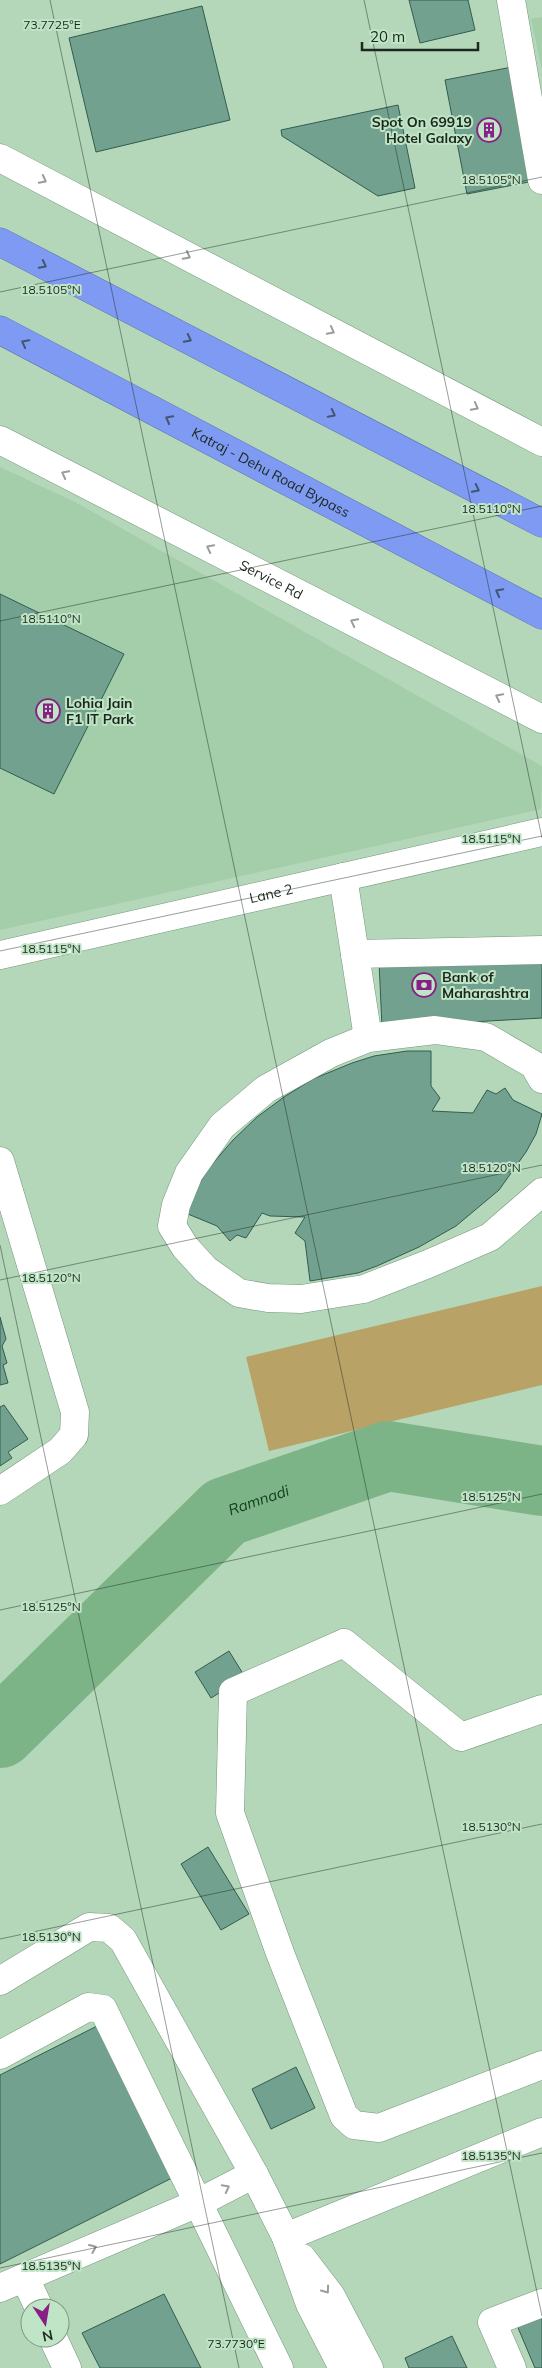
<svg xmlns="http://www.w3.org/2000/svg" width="542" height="2368" font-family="Mulish,sans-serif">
  <rect width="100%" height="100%" fill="#b4d7b9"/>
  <g fill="#a4cdaa">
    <polygon points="542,17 542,70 531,19"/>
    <polygon points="0,467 75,502 542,766 541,809 0,930"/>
  </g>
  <polygon fill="#b9a266" points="542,1286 542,1385 269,1451 246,1357"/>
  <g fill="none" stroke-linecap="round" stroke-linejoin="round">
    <path stroke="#7cb487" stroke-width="70" id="s1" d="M0 1733 225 1512 388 1456 542 1481"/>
  </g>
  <g fill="#73a18f" stroke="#315d4e">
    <polygon points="409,0 468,0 475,30 420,43"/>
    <polygon points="202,6 230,120 96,152 69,38"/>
    <polygon points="512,67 534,181 467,194 445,80"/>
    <polygon points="398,105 415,188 378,196 282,136 281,130"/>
    <polygon points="0,594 124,654 54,794 0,768"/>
    <polygon points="542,953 542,1018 382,1027 379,962"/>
    <polygon points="407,1051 431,1051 431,1086 440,1098 432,1111 473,1113 487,1090 496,1094 505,1088 513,1100 542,1114 536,1134 526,1152 499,1190 456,1226 419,1247 377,1266 358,1273 310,1281 305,1241 295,1233 305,1217 270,1216 262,1213 246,1238 237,1235 230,1241 217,1226 183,1212 208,1169 233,1140 257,1117 284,1097 313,1079 352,1063 374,1056"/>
    <polygon points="0,1317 6,1339 2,1346 7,1363 3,1365 8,1383 0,1385"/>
    <polygon points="4,1405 28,1439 8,1452 12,1458 0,1466 0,1407"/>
    <polygon points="229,1651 245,1677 211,1698 195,1672"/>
    <polygon points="208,1847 249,1914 221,1930 181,1864"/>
    <polygon points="97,2026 174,2177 0,2264 0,2075"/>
    <polygon points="296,2067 315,2108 271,2129 252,2089"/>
    <polygon points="164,2294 201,2368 100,2368 82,2333"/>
    <polygon points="542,2312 542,2368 535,2368 516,2323"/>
    <polygon points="452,2336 467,2368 409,2368 405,2358"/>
  </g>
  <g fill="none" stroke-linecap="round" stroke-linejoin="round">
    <g stroke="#75977b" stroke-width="29">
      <g id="minor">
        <polyline points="511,0 542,180"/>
        <polyline points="0,158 542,442"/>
        <path id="s2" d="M0 440 542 719"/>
        <polyline points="343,877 368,1038"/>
        <polyline points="355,954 542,950"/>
        <path id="s3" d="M0 955 542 832"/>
        <polyline points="542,1079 534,1065 486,1037 435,1030 368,1038 331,1053 266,1089 222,1126 189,1173 176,1205 172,1226 185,1247 206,1270 239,1293 268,1298 301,1299 364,1289 428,1264 490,1237 542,1192"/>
        <polyline points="0,1161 75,1412 74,1435 60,1451 0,1491"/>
        <polyline points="542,1709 461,1737 344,1643 233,1692 230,1813 280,1953 344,2116 354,2125 379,2128 542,2065"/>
        <polyline points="0,1981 89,1927 109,1928 123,1940 254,2174 286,2237 310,2304 343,2368"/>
        <polyline points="0,2055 88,2007 103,2009 279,2368"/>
        <polyline points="286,2237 542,2132"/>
        <polyline points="302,2258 331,2296 369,2368"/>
        <polyline points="25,2278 39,2308"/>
        <polyline points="0,2288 198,2203 254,2174"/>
        <polyline points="53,2338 67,2368"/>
        <polyline points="512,2368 492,2322 542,2303"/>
      </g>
    </g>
    <g stroke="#5b72a7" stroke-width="29">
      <g id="highway">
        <polyline points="0,242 542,523"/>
        <path id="s4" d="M0 330 542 615"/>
      </g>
    </g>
    <use href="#minor" stroke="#fff" stroke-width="28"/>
    <use href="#highway" stroke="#7e9af2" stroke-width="28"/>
  </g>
  <defs><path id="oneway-chevron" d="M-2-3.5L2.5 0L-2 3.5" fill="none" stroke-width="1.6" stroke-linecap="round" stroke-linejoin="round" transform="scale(1.25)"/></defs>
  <g stroke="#989e99">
    <use href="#oneway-chevron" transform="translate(43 180) rotate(28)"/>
    <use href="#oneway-chevron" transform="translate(187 256) rotate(28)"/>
    <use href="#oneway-chevron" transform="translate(331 331) rotate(28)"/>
    <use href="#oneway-chevron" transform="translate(475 407) rotate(28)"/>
    <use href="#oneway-chevron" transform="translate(65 474) rotate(-153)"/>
    <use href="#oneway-chevron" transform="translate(210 548) rotate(-153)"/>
    <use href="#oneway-chevron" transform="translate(354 622) rotate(-153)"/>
    <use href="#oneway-chevron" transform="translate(499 697) rotate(-153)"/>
    <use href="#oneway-chevron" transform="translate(226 2188) rotate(-27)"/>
    <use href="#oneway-chevron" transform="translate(93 2248) rotate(-23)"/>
    <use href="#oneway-chevron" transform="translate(326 2290) rotate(54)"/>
  </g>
  <g stroke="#425672">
    <use href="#oneway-chevron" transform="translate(43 265) rotate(27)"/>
    <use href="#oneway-chevron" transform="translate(188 339) rotate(27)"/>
    <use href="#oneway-chevron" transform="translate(25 343) rotate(-152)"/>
    <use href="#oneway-chevron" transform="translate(332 414) rotate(27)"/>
    <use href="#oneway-chevron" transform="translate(169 419) rotate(-152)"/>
    <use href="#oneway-chevron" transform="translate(476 489) rotate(27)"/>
    <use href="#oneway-chevron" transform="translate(499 592) rotate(-152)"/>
  </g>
  <path fill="none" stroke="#1a281d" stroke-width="1" stroke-opacity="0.45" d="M50 0 542 2316M364 0 542 838M0 292 542 177M0 621 542 506M0 951 542 836M0 1245 239 2368M0 1280 542 1165M0 1610 542 1494M0 1939 542 1824M0 2268 542 2153"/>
  <defs>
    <g id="building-ring" transform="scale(1.25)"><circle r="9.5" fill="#c0e4c6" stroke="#881f85" stroke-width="1.5"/><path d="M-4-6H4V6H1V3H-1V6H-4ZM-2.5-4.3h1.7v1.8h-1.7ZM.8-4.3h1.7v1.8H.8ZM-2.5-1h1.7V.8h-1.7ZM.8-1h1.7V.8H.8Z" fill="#881f85"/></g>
    <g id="bank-ring" transform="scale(1.25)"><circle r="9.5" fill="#c0e4c6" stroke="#881f85" stroke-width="1.5"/><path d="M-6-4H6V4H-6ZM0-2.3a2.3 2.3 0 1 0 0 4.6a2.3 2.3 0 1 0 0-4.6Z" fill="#881f85"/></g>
  </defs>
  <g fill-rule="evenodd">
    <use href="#building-ring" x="489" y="130"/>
    <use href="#building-ring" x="48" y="711"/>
    <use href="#bank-ring" x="424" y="985"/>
  </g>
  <g text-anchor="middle" stroke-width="4" stroke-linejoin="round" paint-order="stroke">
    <g font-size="14" font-weight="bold" fill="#1a281d" stroke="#c0e4c6" text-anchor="start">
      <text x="472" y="127" text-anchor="end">Spot On 69919<tspan x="472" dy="16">Hotel Galaxy</tspan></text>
      <text x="66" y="708">Lohia Jain<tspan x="66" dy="16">F1 IT Park</tspan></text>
      <text x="442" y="982">Bank of<tspan x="442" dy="16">Maharashtra</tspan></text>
    </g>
    <g font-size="14" fill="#1a281d" stroke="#c0e4c6">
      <text dy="5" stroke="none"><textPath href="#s4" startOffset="306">Katraj - Dehu Road Bypass</textPath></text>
      <text dy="5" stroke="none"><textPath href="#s2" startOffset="305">Service Rd</textPath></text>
      <text dy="5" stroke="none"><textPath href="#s3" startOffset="278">Lane 2</textPath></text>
    </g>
    <g font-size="15" font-style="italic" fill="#113b1d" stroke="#c0e4c6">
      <text dy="5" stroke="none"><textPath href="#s1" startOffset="351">Ramnadi</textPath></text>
    </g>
  </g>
  <g font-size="12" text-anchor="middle" fill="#1a281d" stroke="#c0e4c6" stroke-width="4" stroke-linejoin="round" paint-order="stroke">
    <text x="52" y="29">73.7725°E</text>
    <text x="491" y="184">18.5105°N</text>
    <text x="51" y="294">18.5105°N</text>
    <text x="491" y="513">18.5110°N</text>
    <text x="51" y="623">18.5110°N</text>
    <text x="491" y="843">18.5115°N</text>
    <text x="51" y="953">18.5115°N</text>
    <text x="491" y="1172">18.5120°N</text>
    <text x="51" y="1282">18.5120°N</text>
    <text x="491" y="1501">18.5125°N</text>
    <text x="51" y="1611">18.5125°N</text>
    <text x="491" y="1831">18.5130°N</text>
    <text x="51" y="1941">18.5130°N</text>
    <text x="491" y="2160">18.5135°N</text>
    <text x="51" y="2270">18.5135°N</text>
    <text x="236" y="2348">73.7730°E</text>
  </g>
  <g transform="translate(45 2323) rotate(168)"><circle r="24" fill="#c0e4c6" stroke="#7e9982"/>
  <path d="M0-4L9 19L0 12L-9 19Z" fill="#881f85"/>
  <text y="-8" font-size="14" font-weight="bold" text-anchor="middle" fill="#1a281d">N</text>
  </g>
  <path d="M362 42v8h116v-8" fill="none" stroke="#1a281d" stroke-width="2.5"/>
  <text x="370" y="42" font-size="15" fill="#1a281d" stroke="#c0e4c6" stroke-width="4" paint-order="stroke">20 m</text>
</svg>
